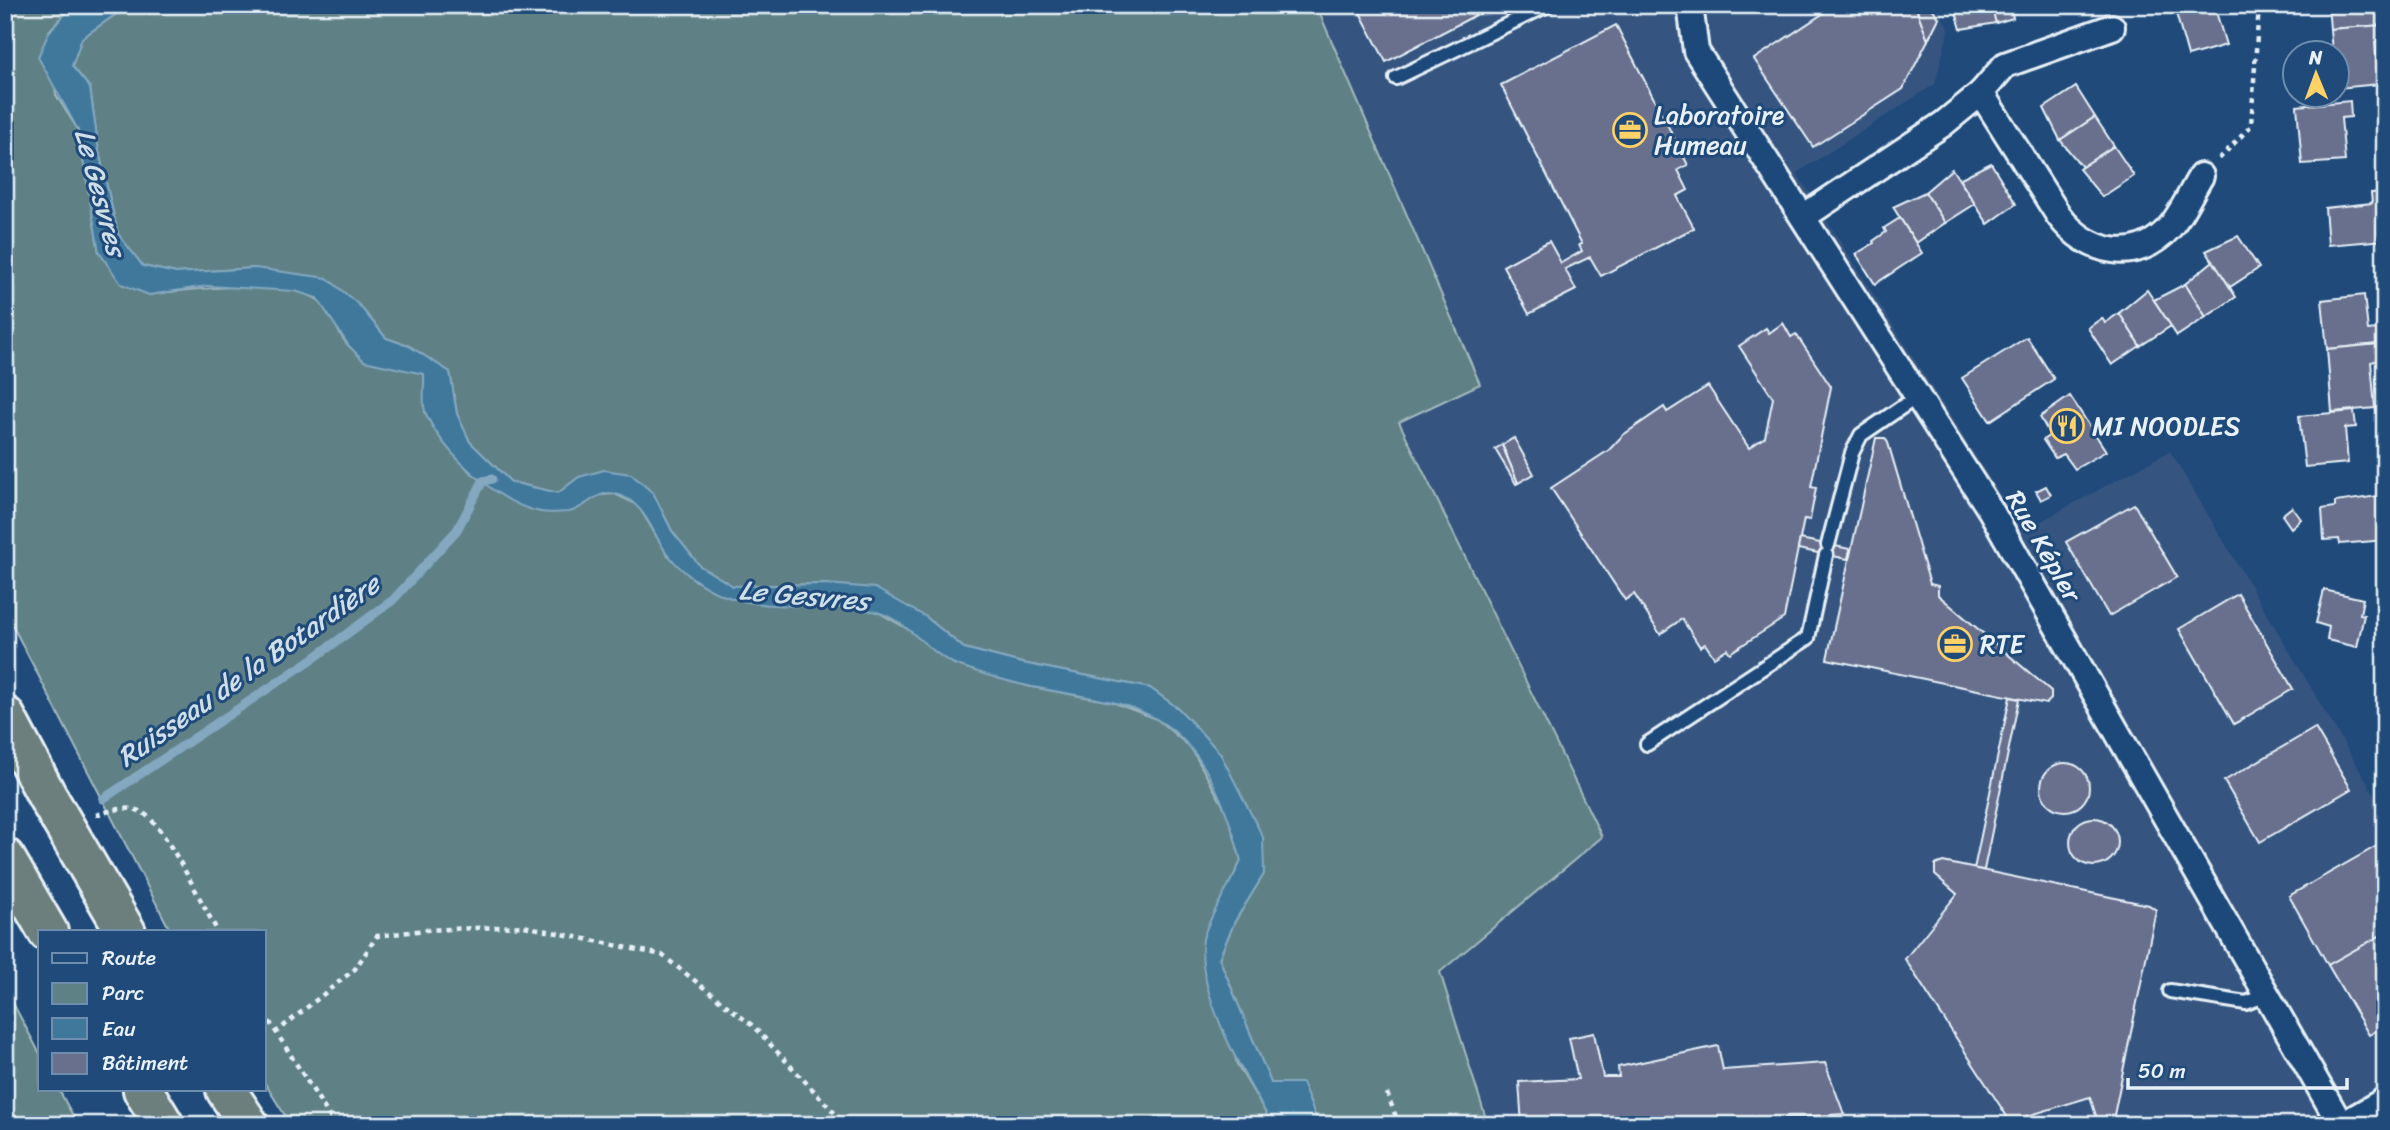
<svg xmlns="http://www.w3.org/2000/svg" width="2390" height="1130" font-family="Sriracha,sans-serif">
  <rect width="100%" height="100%" fill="#1f4a7a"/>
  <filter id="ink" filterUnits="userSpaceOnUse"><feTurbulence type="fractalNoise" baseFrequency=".0143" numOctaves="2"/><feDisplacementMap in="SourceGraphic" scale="14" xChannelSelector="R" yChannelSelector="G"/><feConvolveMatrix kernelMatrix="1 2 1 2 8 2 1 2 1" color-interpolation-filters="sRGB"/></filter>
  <g filter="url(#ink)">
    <polygon fill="#355580" points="1316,5 1936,5 1949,29 1935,84 1797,173 2023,531 2170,451 2385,812 2385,1125 1488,1125 1440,972 1602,836 1399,421 1480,384"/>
    <g fill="#5e8186" stroke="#a3b9bf" stroke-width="2">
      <path d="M5 5H73L49 31 56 95 78 130 99 252 149 295C188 289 280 279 315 298 333 308 335 333 349 346 362 358 406 369 424 374L425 413 469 471 506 497 541 512 572 511 599 495 615 494 638 505 667 554 696 581 726 596 876 611 911 631 954 664 1027 686 1112 702 1157 719 1191 748 1229 816 1241 861 1204 937 1237 1064 1273 1125H291L264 1082V932H171L5 611Z"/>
      <polygon points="129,5 1316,5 1480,384 1399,422 1602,837 1440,972 1488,1125 1319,1125 1302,1083 1271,1083 1219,958 1235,921 1264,874 1220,753 1179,709 1150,688 1022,663 964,648 926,617 826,584 733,586 700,566 672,531 653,493 579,477 558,493 511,482 470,442 457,414 450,372 409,346 386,338 359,305 255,268 176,273 143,266 118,234 99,152 90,88 72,66 82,38"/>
      <polygon points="5,988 40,1054 40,1090 59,1090 78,1125 5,1125"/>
    </g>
    <path fill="#40789b" stroke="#83a8c0" stroke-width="2" d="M73 5H129L82 38 72 66 90 88 99 152 118 234 143 266 176 273 255 268 327 278 359 305 386 338 409 346 450 372 457 414 470 442 511 482 558 493 579 477 604 470 631 474 653 493 672 531 700 566 733 586 826 584 875 588 926 617 964 648 1022 663 1150 688 1179 709 1220 753 1263 837 1264 874 1235 921 1219 958 1271 1083H1302L1319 1125H1273C1246 1080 1195 992 1203 939 1207 920 1232 881 1241 861 1228 810 1205 746 1156 719 1118 697 1071 696 1028 686 1005 681 980 673 957 665 927 653 906 618 873 611 825 600 772 613 725 596 703 588 680 571 666 552 651 531 645 502 616 494 596 489 585 510 568 512 560 512 549 514 541 512 498 504 445 454 427 416 421 405 425 386 424 374L364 361 349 346 317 298 295 291 207 286 149 295 121 284 99 252 78 130 38 57 49 32Z"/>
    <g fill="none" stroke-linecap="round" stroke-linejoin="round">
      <polyline stroke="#83a8c0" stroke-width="9" points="103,799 314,658 393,600 457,530 483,481 492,479"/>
    </g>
    <g fill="#69708e" stroke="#e8f1f8" stroke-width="2">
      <polygon points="1356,5 1495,5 1386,62"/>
      <polygon points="1836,5 1915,5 1928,40 1903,89 1813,147 1754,59"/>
      <polygon points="1915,5 1930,5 1939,18 1928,40"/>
      <polygon points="1954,5 1991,5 1996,23 1961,29"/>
      <polygon points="1991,5 2027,5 2028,9 2012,13 2013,18 1996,23"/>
      <polygon points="2214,5 2226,45 2188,56 2174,6"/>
      <polygon points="2328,5 2372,5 2372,11 2382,10 2383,25 2330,29"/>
      <polygon points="1616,25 1688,165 1678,170 1688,190 1677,196 1694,228 1601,276 1590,257 1565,269 1576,290 1529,314 1503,266 1549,241 1561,263 1582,251 1579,245 1582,244 1501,85"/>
      <polygon points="2383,25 2385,41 2375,42 2379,84 2338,88 2338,52 2332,52 2330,29"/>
      <polygon points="2076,87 2095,117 2060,140 2044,108"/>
      <polygon points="2350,101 2351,117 2341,118 2345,161 2302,164 2297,106"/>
      <polygon points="2095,117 2114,146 2082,167 2060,140"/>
      <polygon points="2114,146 2134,176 2102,197 2079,169"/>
      <polygon points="1991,163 2016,204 1988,224 1959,179"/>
      <polygon points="1952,169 1975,204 1945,223 1925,192"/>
      <polygon points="1925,192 1945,223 1916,243 1893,207"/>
      <polygon points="2385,192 2385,240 2328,245 2325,208 2372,203 2371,193"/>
      <polygon points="1900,218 1922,253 1875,284 1856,254 1874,243 1873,241 1886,232 1884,228"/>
      <polygon points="2238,236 2259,268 2230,287 2206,251"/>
      <polygon points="2213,261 2236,297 2206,317 2185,284"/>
      <polygon points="2185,284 2206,317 2177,336 2154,300"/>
      <polygon points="2147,290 2171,326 2140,346 2119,313"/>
      <polygon points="2364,295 2368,330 2377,329 2379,344 2327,349 2322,300"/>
      <polygon points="2119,313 2140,346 2112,365 2088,328 2102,318 2105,323"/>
      <polygon points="1783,323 1791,337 1796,334 1831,387 1811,487 1816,488 1810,520 1804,519 1784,618 1730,653 1727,649 1714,657 1705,644 1700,647 1682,619 1660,634 1634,594 1625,600 1551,488 1609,450 1623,435 1664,407 1667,412 1708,386 1749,448 1765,437 1773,398 1739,346 1766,328 1769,333"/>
      <polygon points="2027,337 2054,379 1990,421 1962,378"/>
      <polygon points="2379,344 2380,360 2371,362 2375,408 2332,412 2327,349"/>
      <polygon points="2070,396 2106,451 2075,469 2064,454 2055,458 2043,440 2050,435 2040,417"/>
      <polygon points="2354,411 2356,427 2345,428 2348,463 2305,467 2299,416"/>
      <polygon points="1514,438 1534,474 1518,483 1502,445"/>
      <polygon points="1876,438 1885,438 1888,443 1930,584 1938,586 1938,595 2051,691 2051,699 2046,704 1827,659"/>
      <polygon points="1502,445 1518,483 1516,484 1495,449"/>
      <polygon points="2046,486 2051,495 2041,500 2036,491"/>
      <polygon points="2379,487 2385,487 2385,540 2340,544 2339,539 2324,540 2322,509 2335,507 2335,502 2379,496"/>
      <polygon points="2134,504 2177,577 2109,616 2066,542"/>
      <polygon points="2292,507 2301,519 2291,528 2282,515"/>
      <polygon points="1800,539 1850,549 1848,559 1798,549"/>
      <polygon points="2324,590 2363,599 2360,614 2364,615 2357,647 2327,640 2329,627 2316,623"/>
      <polygon points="2238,594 2293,689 2234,724 2179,629"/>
      <polygon points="2010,697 2019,699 1984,870 1974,869"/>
      <polygon points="2315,728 2351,789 2260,842 2224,781"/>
      <circle cx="2065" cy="787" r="24"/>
      <circle cx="2094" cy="842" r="24"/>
      <polygon points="2382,843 2385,848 2385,933 2328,965 2289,896"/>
      <polygon points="1943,862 2149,905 2156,910 2112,1125 2099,1125 2090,1097 2014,1120 2008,1118 1905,959 1957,894 1935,875 1935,865"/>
      <polygon points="2385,933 2385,1026 2369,1035 2328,965"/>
      <polygon points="1594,1033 1603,1077 1619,1077 1618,1067 1718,1046 1723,1070 1825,1063 1844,1114 1785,1118 1787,1125 1756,1125 1755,1120 1702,1125 1522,1125 1519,1082 1578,1079 1569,1038"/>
    </g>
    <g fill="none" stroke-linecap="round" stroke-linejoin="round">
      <g stroke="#e8f1f8" stroke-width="18">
        <g id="service">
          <polyline points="1396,78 1548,5"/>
          <polyline points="1828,545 1852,453 1861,435 1918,396"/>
          <polyline points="1647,744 1808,638 1826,555"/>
          <polyline points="2170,991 2246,1003 2267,995"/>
        </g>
      </g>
      <g stroke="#e8f1f8" stroke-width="30">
        <g id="minor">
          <polyline points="1690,5 1696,51 1991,511 2341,1125"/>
          <path d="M1981 93 2059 216C2087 253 2136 266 2170 227 2182 213 2191 192 2201 176"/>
          <polyline points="1803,217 1943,124 1981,93 2005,65 2112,27"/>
          <polyline points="2342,1125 2385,1100"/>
        </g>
      </g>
      <g stroke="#e8f1f8" stroke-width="44">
        <g id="trunk">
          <polyline points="5,716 47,796 126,932"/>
          <polyline points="5,858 48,932"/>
          <polyline points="143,1090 164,1125"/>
          <polyline points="226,1090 249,1125"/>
        </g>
      </g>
      <g stroke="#e8f1f8" stroke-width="4.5" stroke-dasharray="5 5" stroke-linecap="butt">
        <polyline points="2219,159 2251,126 2259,5"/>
        <path d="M96 815C110 811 129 804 143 813 164 824 204 908 218 932"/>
        <polyline points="264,1013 335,1125"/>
        <polyline points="275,1033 355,969 377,936 425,930 524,926 662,955 753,1026 846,1125"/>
        <polyline points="1387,1093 1399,1125"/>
      </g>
      <use href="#service" stroke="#1f4a7a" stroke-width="12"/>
      <use href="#minor" stroke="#1f4a7a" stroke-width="24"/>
      <use href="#trunk" stroke="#6c7f7c" stroke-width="38"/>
    </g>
  </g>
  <defs>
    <g id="office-ring" transform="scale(1.75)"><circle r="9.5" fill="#1f4a7a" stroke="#ffd166" stroke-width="1.5"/><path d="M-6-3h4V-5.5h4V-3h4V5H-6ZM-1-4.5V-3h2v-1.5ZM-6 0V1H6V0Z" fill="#ffd166"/></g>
    <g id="restaurant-ring" transform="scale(1.75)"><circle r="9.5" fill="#1f4a7a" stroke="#ffd166" stroke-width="1.5"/><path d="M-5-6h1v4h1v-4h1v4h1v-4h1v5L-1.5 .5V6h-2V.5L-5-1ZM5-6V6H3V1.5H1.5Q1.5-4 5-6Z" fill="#ffd166"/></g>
  </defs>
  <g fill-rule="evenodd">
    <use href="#office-ring" x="1630" y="130"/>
    <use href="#restaurant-ring" x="2067" y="426"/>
    <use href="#office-ring" x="1955" y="644"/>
  </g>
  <g text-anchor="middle" stroke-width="6" stroke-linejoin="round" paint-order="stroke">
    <g font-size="26" fill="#e8f1f8" stroke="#1f4a7a" text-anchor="start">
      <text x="1654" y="124">Laboratoire<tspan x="1654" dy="30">Humeau</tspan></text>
      <text x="2092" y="435">MI NOODLES</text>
      <text x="1980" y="653">RTE</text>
    </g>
    <g font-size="26" fill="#e8f1f8" stroke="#1f4a7a">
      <text transform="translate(2044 546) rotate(60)" y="9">Rue Képler</text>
    </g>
    <g font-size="28" font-style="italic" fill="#cfdfea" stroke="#1f4a7a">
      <text transform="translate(101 192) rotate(75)" y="10">Le Gesvres</text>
      <text transform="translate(804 595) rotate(5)" y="10">Le Gesvres</text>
      <text transform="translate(248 670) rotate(-35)" y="10">Ruisseau de la Botardière</text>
    </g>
  </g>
  <rect width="2390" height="1130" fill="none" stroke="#1f4a7a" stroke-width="28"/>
  <rect x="14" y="14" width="2362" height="1102" fill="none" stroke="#e8f1f8" stroke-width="2.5" filter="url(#ink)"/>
  <rect x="38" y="930" width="228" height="161" fill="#1f4a7a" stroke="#6f8dac" stroke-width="2"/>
  <rect x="52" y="953" width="35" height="10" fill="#1f4a7a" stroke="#6f8dac" stroke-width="2"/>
  <text x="102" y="965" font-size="21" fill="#e8f1f8">Route</text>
  <rect x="52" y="983" width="35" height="21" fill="#5e8186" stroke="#6f8dac" stroke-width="2"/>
  <text x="102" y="1000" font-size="21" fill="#e8f1f8">Parc</text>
  <rect x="52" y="1018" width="35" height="21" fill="#40789b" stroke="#6f8dac" stroke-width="2"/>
  <text x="102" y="1036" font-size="21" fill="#e8f1f8">Eau</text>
  <rect x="52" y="1053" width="35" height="21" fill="#69708e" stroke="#6f8dac" stroke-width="2"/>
  <text x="102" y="1070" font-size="21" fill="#e8f1f8">Bâtiment</text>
  <g transform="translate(2316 74) rotate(359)"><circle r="33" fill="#1f4a7a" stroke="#6f8dac" stroke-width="2"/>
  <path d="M0-5L12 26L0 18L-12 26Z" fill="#ffd166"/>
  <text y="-10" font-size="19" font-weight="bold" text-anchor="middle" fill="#e8f1f8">N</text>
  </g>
  <path d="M2128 1078v10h219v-10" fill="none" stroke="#e8f1f8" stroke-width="3.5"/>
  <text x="2138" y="1078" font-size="21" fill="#e8f1f8" stroke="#1f4a7a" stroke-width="5" paint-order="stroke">50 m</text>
</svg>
